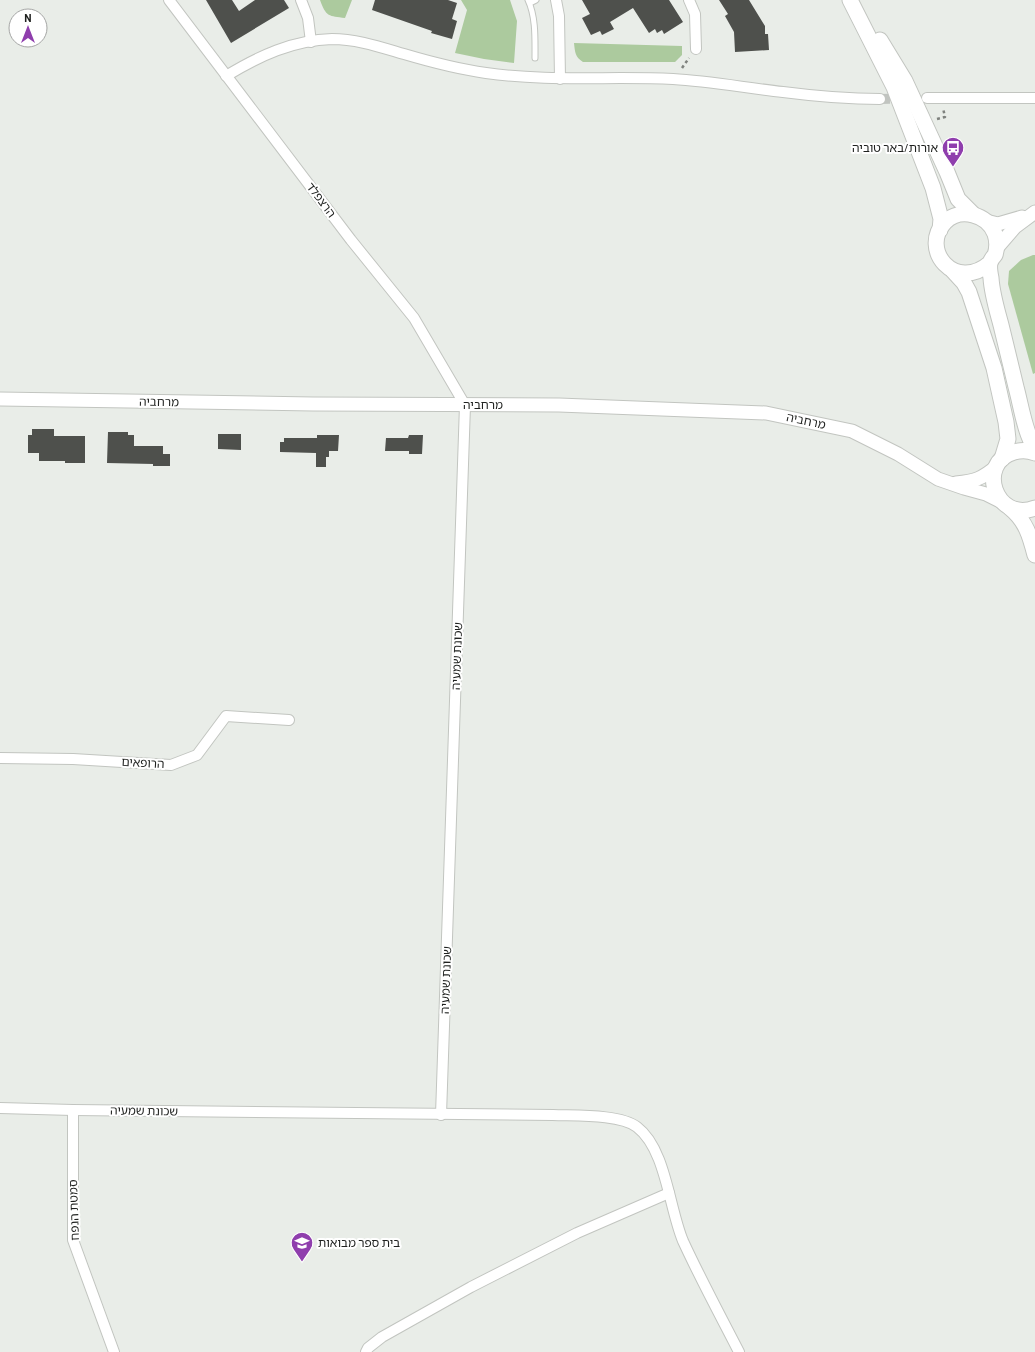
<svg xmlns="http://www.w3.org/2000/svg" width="1035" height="1352" font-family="Barlow,'Noto Sans Hebrew',sans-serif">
  <rect width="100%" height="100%" fill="#e9ede8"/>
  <g fill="#acca9e">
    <path d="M320 0H352L345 18C329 16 326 17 320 0Z"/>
    <polygon points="461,0 510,0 517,21 514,63 484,59 455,53 467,10"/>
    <path d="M574 43 682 46V55L675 62H583C575 57 575 52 574 43Z"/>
    <polygon points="1033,255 1035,255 1035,373 1033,374 1008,284 1009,271 1021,260"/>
  </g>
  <g fill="#4e504c">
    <polygon points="206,0 232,0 239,11 255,0 284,0 289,8 231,43"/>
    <polygon points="375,0 448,0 457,3 452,19 457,21 452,39 431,33 432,31 372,10"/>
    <polygon points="582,0 669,0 683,22 664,34 662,30 657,33 655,29 649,33 633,8 610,22 614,29 602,35 600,31 591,35 582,18 590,14"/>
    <polygon points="719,0 749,0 765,26 765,34 768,34 769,50 735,52 734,32 725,16 728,14"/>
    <polygon points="32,429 54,429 54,436 85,436 85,463 65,463 65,461 39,461 39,453 28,453 28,435 32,435"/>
    <polygon points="108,432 128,432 128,435 134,435 134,446 163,446 163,454 170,454 170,466 153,466 153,464 107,463"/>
    <polygon points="218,434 241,434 241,450 218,449"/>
    <polygon points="317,435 339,435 338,451 329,451 329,457 326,457 326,467 316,467 316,453 280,452 280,442 284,442 284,438 317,438"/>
    <polygon points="409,435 423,435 422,454 409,454 409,451 385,451 386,438 408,438"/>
  </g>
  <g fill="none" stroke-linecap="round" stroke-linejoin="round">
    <polyline stroke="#c1c4c0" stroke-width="10" stroke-dasharray="10 5" stroke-linecap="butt" points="880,99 927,98"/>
    <g stroke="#c2c5c0" stroke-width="7">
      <g id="service">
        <path d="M528 0C536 17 535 39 535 58"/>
        <polyline points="530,3 536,0"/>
      </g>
    </g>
    <g stroke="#c2c5c0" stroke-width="12">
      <g id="minor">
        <polyline points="169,0 351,240 414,318 465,405 441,1115"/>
        <polyline points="301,0 308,18 311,42"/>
        <polyline points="556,0 559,16 560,79"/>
        <polyline points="689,0 695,14 696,49"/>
        <path d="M226 76C259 56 293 40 332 39 357 39 380 47 404 54 431 62 458 69 486 73 548 82 610 76 673 79 710 81 746 88 783 92 814 96 848 99 880 99"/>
        <polyline points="927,98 1035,98"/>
        <polyline points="0,758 73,759 171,765 197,755 226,716 289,720"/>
        <path d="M0 1108 73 1110 553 1115C575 1116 620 1114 637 1127 666 1149 669 1208 683 1241 700 1278 720 1315 739 1352"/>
        <polyline points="73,1110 73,1240 114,1352"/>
        <polyline points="366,1352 368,1348 382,1337 471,1287 577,1233 669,1193"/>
      </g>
    </g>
    <g stroke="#c2c5c0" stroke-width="15">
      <g id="tertiary">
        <polyline points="986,221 998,224 1022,217"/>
        <polyline points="996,249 1015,227 1035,212"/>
        <polyline points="0,399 313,404 559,405 766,413 852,431 898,454 938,479 964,488 986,494 1002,502"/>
        <path d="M956 483C975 481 982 479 997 466"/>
      </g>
    </g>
    <g stroke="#c2c5c0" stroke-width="17">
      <g id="secondary">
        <polyline points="850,0 894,87 933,188 941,219 940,230"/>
        <polyline points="880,40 905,81 947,172 958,199 973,214"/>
        <path d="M990 263C955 293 919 249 945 222 960 207 988 214 995 234 997 240 997 249 995 255 993 257 991 260 990 263 989 267 990 273 991 278 992 294 997 310 1001 325 1006 346 1011 367 1016 387 1021 405 1025 434 1035 448"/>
        <polyline points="953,271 964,283 969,292 994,368 1006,422 1008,439 1002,459"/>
        <path d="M1035 453C1028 450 1021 450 1014 452 976 463 995 523 1035 508"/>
        <path d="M1010 508C1026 521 1030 536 1035 555"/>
      </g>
    </g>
    <g stroke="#7f827e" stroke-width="2.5" stroke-dasharray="3 3" stroke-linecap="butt">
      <polyline points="682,68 689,58"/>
      <polyline points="937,119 945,117 943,108"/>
    </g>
    <use href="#service" stroke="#fff" stroke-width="5"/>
    <use href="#minor" stroke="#fff" stroke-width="10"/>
    <use href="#tertiary" stroke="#fff" stroke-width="13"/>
    <use href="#secondary" stroke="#fff" stroke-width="15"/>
  </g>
  <defs>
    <g id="bus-pin" transform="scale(1.15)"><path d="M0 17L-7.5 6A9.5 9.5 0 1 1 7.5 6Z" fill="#8f3ead" stroke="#fff"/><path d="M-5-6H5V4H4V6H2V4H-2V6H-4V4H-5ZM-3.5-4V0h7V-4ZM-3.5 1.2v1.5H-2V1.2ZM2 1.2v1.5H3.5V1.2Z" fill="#fff"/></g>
    <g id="school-pin" transform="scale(1.15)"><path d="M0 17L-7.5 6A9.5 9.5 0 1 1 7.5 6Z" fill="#8f3ead" stroke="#fff"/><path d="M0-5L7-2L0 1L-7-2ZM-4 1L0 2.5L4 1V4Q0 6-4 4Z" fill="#fff"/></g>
  </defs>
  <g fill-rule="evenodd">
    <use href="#bus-pin" x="953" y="148"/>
    <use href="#school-pin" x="302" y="1243"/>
  </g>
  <g text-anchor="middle" stroke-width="4" stroke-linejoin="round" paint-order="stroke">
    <g font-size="12" fill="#1f211f" stroke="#fff" text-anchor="end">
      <text x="938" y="152">אורות/באר טוביה</text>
      <text x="318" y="1247" text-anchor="start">בית ספר מבואות</text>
    </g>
    <g font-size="12" fill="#1f211f" stroke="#fff">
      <text transform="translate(321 200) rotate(53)" y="4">הרצפלד</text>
      <text transform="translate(159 402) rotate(1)" y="4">מרחביה</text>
      <text x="483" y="409">מרחביה</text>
      <text transform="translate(806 421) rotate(12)" y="4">מרחביה</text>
      <text transform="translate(457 656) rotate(-88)" y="4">שכונת שמעיה</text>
      <text transform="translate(143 763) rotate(3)" y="4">הרופאים</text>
      <text transform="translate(446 980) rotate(-88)" y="4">שכונת שמעיה</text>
      <text transform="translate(144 1111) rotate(1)" y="4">שכונת שמעיה</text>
      <text transform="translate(74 1210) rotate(-92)" y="4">סמטת הנפח</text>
    </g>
  </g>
  <g transform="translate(28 28)"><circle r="19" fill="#ffffff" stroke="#a5a6a5"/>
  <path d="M0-3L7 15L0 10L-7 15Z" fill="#8f3ead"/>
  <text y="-6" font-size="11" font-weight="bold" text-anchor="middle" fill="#1f211f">N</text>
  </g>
</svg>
